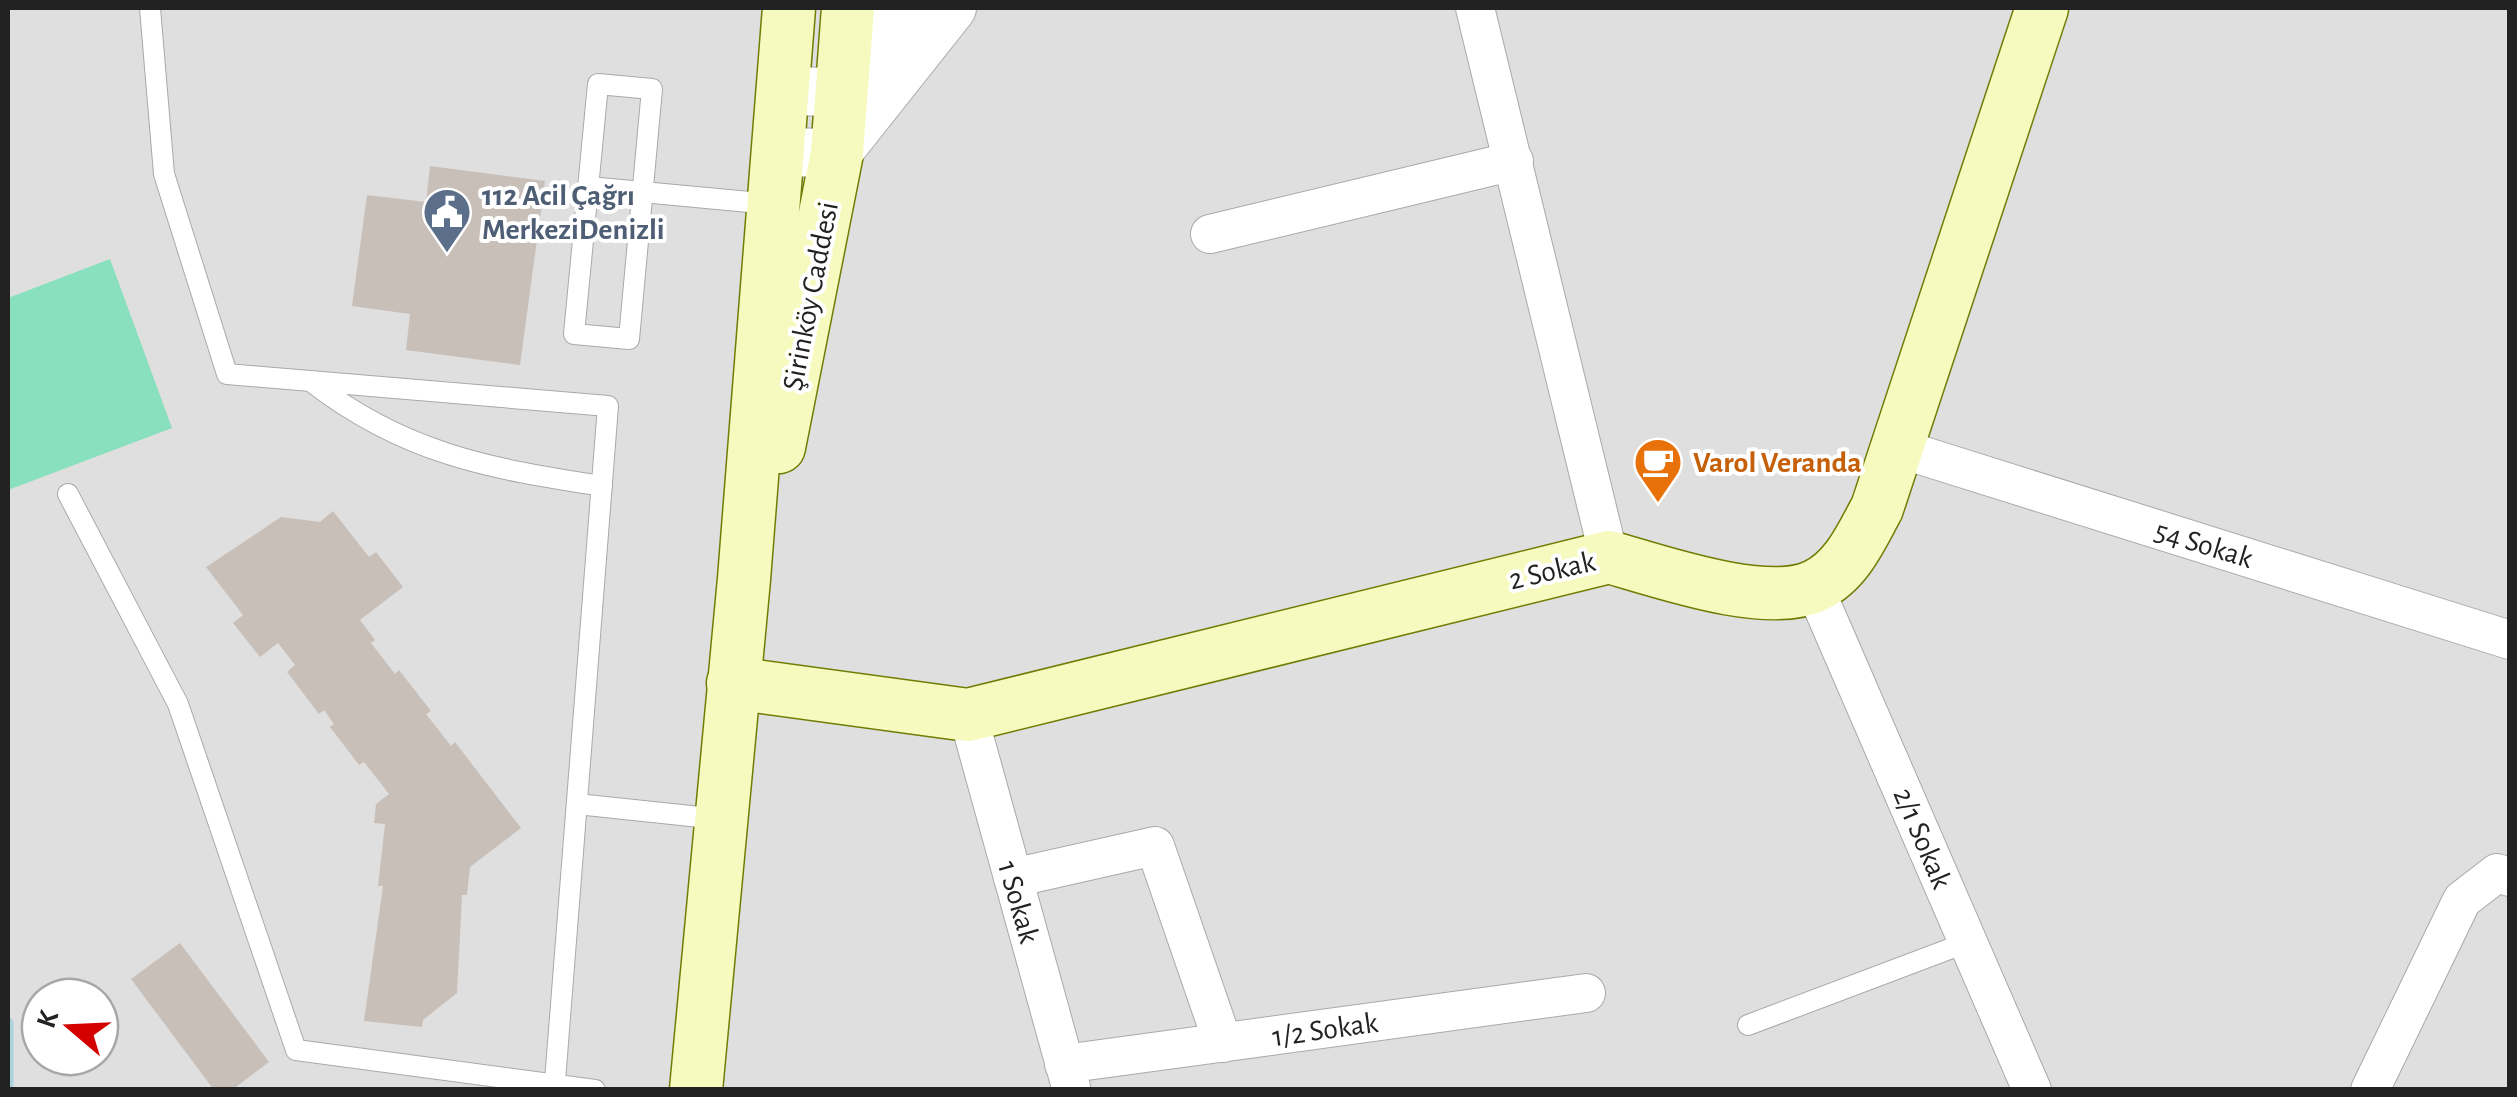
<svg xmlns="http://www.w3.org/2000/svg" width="2517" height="1097" font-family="'Alegreya Sans',sans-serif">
  <rect width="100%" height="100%" fill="#f2efe9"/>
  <path fill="#e0dfdf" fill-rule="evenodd" d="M8 8H2509V1089H8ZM40 997H100V1057H40Z"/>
  <polygon fill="#88e0be" points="110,259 172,428 8,490 8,298"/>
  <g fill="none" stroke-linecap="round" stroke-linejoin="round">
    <polyline stroke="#aad3df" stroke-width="11" points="8,1023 8,1090"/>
  </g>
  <g fill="#c7bfb8">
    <polygon points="430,166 545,181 520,365 406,350 410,314 352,306 367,195 426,202"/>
    <polygon points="333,511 369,557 376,552 403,587 360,620 375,640 371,643 395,674 399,670 431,711 426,714 451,746 455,742 521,828 470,867 467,895 462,895 457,993 423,1020 422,1027 364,1021 383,886 378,886 385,824 374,823 376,804 389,794 364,762 359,765 330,727 334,724 324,710 319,714 287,672 295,665 278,643 260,657 233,623 243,615 206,567 281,517 320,522"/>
    <polygon points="180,943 269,1062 232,1090 214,1090 131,979"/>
  </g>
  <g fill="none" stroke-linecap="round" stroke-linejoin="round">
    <g stroke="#a9a9a9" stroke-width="22">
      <g id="service">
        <polyline points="150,8 164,174 227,374 608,406 555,1081"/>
        <polygon points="598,84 652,89 629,339 574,334"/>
        <polyline points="589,187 771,204"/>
        <path d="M312 382C403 453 490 469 602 486"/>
        <polyline points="68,494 178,704 296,1050 595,1090"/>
        <polyline points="577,804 719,819"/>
        <polyline points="1748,1025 1968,942"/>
      </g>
    </g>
    <g stroke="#a9a9a9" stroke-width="40">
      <g id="minor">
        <polyline points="1475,8 1609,557"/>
        <polyline points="1210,234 1514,161"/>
        <polyline points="1898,448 2510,640"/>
        <polyline points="1814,587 2032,1090"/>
        <polyline points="968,715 1071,1087"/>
        <polyline points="1013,878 1155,846 1223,1043"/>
        <polyline points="1064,1064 1586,993"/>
        <polyline points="2370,1090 2462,900 2497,873 2510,877"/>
      </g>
    </g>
    <g stroke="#a9a9a9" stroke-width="50">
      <g id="tertiary">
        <polyline points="782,91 840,92 896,8"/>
        <polyline points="777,152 837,153 952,8"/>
      </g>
    </g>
    <g stroke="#707d05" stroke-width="55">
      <g id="secondary">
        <polyline points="779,447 837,153 848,8"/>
        <path d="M733 683 968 715 1609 557C1659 571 1766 609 1815 586 1847 571 1861 537 1877 508L2042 8"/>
        <polyline points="696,1090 744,579 789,8"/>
      </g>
    </g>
    <use href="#service" stroke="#fff" stroke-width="20"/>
    <use href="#minor" stroke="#fff" stroke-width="38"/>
    <use href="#tertiary" stroke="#fff" stroke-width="48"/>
    <use href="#secondary" stroke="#f7fabf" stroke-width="52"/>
  </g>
  <defs>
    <g id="civic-pin" transform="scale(2.5)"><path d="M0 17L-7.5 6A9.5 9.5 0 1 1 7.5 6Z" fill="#5c6f8a" stroke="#fff"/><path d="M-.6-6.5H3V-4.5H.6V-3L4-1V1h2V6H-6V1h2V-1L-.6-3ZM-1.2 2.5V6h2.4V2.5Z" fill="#fff"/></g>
    <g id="cafe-pin" transform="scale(2.5)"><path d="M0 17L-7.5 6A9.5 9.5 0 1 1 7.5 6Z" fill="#e8710a" stroke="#fff"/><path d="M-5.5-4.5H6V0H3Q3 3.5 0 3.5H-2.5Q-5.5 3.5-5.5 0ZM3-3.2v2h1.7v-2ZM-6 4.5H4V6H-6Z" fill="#fff"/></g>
  </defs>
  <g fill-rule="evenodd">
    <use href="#civic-pin" x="447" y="212"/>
    <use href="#cafe-pin" x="1658" y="462"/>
  </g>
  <g text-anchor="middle" stroke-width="8" stroke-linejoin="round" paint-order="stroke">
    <g font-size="30" font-weight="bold" fill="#4e5e75" stroke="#fff" text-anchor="start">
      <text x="482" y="205">112 Acil Çağrı<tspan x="482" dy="34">MerkeziDenizli</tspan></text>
    </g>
    <g font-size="30" fill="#222" stroke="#fff">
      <text transform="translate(810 296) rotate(-79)" y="10">Şirinköy Caddesi</text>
      <text transform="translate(2204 544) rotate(17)" y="10">54 Sokak</text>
      <text transform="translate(1552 570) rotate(-13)" y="10">2 Sokak</text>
      <text transform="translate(1923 838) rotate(67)" y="10">2/1 Sokak</text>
      <text transform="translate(1019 902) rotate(74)" y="10">1 Sokak</text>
      <text transform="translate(1325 1029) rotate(-8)" y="10">1/2 Sokak</text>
    </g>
    <g font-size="30" font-weight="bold" fill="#c56008" stroke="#fff" text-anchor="start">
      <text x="1693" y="472">Varol Veranda</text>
    </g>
  </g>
  <rect width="2517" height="1097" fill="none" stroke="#222222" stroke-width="20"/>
  <g transform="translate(70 1027) rotate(289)"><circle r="48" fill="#ffffff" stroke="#a7a7a7" stroke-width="2.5"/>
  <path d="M0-8L18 38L0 25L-18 38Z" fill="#d40000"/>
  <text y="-15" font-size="28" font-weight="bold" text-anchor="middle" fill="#222222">K</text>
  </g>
</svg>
